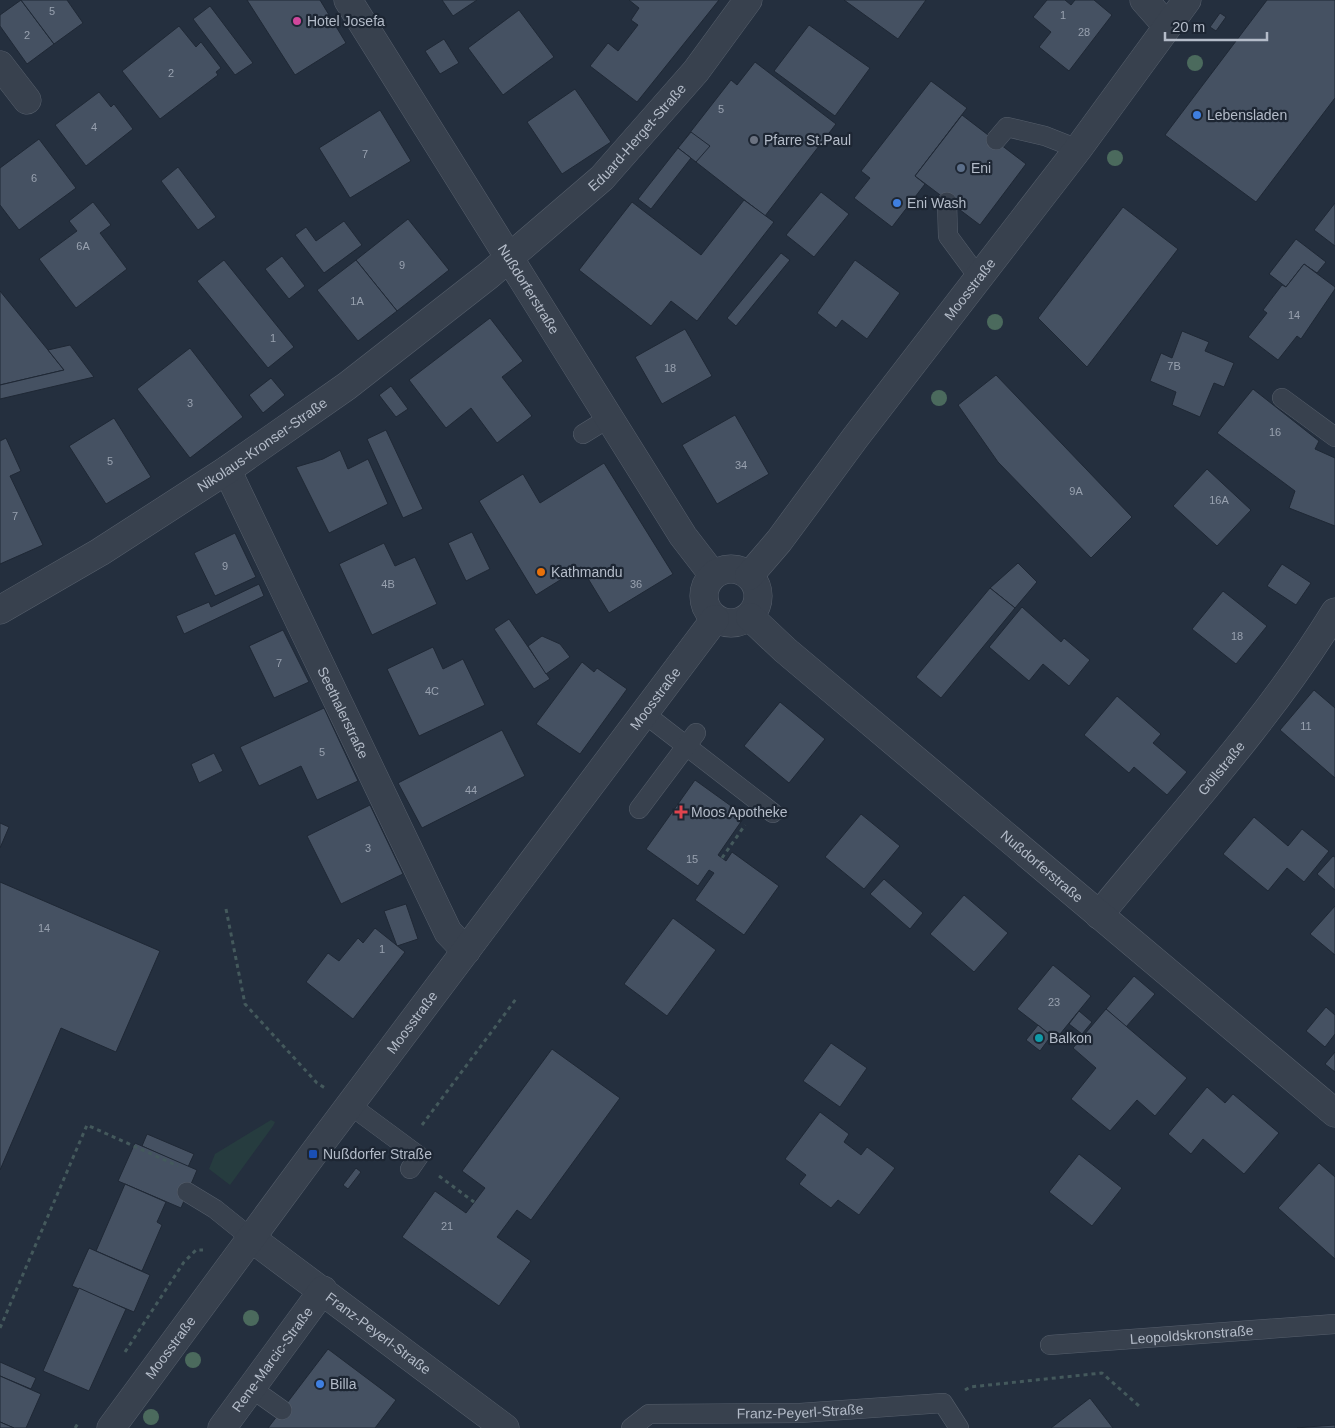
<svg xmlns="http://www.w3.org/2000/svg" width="1335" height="1428" font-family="Helvetica,sans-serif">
  <rect width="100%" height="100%" fill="#242f3e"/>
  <polygon fill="#263c3f" points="271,1120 275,1122 273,1126 230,1185 209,1169 215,1154"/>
  <g fill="#455162" stroke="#1f2835">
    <polygon points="21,0 54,44 27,64 0,26 0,15"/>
    <polygon points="21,0 67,0 83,23 54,44"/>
    <polygon points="247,0 320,0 346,43 295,75"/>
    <polygon points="442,0 477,0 453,16"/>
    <polygon points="629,0 719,0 637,102 590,66 608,43 618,51 638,25 631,20 639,8"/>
    <polygon points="844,0 926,0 898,39"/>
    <polygon points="1047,0 1065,0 1071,5 1075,0 1094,0 1112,15 1069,71 1039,47 1051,32 1033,17"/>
    <polygon points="1267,0 1335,0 1335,98 1256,202 1165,135"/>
    <polygon points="210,6 253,63 235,75 193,19"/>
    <polygon points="519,10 554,57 503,95 468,48"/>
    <polygon points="1220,13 1226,17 1216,31 1210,27"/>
    <polygon points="809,25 870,68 835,116 774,71"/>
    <polygon points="179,26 196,47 201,42 221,68 216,72 218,75 160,119 122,71"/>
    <polygon points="444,39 459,63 440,74 425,51"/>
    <polygon points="755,62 836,124 765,216 678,148 731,80 737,85"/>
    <polygon points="931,81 967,108 915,176 925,184 892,227 854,198 870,178 861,171"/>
    <polygon points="575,89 611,142 562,174 527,122"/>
    <polygon points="99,92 111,107 114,104 133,129 86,166 55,125"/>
    <polygon points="380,110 411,161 350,198 319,148"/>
    <polygon points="962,115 1026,164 980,225 915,176"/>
    <polygon points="691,132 710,146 696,162 678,148"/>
    <polygon points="39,139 76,188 19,230 0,205 0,168"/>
    <polygon points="678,148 691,158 651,209 638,199"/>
    <polygon points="178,167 216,217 198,230 161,181"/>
    <polygon points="821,192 849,214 814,257 786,235"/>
    <polygon points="744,200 774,222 697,321 671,301 651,326 579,270 632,202 701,255"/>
    <polygon points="93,202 111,225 100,233 127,269 76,308 39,259 77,231 69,221"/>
    <polygon points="1335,203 1335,246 1314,230"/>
    <polygon points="1123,207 1178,249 1087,367 1038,318"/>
    <polygon points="408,219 449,270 397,311 356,260"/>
    <polygon points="344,221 362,245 324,273 295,235 306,227 316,241"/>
    <polygon points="1296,239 1326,262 1317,273 1304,264 1286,287 1269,274"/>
    <polygon points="781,253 790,260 736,326 727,318"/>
    <polygon points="282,256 305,286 289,299 265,269"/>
    <polygon points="224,260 294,347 268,368 197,281"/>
    <polygon points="356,260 397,311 358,341 317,290"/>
    <polygon points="855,260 900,293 867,339 842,320 836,328 817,313"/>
    <polygon points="1304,264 1335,287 1335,289 1301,339 1297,336 1278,360 1248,337 1267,313 1263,310 1282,285 1286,287"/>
    <polygon points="0,291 48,350 64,370 0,385"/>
    <polygon points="490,318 523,361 502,377 532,416 497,443 471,408 446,428 409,380"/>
    <polygon points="685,329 712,376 662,404 635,357"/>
    <polygon points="1182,331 1209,342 1205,351 1234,363 1224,387 1214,383 1200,417 1172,405 1176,392 1150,381 1161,353 1172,358"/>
    <polygon points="70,345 94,377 0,399 0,385 64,370 48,350"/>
    <polygon points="190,348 243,417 190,458 137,389"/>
    <polygon points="996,375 1132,517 1091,558 998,462 958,405"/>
    <polygon points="271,378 285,395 263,413 249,395"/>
    <polygon points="391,386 408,409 396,417 379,395"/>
    <polygon points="1253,389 1319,441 1315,449 1335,458 1335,526 1289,508 1295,491 1217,433"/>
    <polygon points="735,415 769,474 717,504 682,445"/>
    <polygon points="114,418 151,477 106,504 69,446"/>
    <polygon points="386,430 423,509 403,518 367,439"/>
    <polygon points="6,438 21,471 10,476 43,545 0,564 0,441"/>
    <polygon points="340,450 348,469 368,459 388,504 329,533 296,467 323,459"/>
    <polygon points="604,463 673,574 609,613 581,567 536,595 479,501 523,474 540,503"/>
    <polygon points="1207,469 1251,510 1217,546 1173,506"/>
    <polygon points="472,532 490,569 466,581 448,543"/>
    <polygon points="235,533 256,577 215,596 194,553"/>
    <polygon points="384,543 395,566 415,557 437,604 372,635 339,564"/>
    <polygon points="1018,563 1037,582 1015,608 990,588"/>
    <polygon points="1282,564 1311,583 1296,605 1267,586"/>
    <polygon points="259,584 264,596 184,634 176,616 209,602 211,607"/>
    <polygon points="990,588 1015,608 941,698 916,677"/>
    <polygon points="1223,591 1267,626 1236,664 1192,629"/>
    <polygon points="1022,607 1061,642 1064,638 1090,660 1069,686 1043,664 1029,681 989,647"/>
    <polygon points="509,619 550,679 534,689 494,629"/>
    <polygon points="283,630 309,682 274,698 249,646"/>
    <polygon points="542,636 560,644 570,657 546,674 528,646"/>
    <polygon points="433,647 443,669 463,659 485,705 419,736 387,669"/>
    <polygon points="582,662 594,672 597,668 627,689 580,754 536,724"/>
    <polygon points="1314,690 1335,708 1335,778 1280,730"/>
    <polygon points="1117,696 1161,734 1153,743 1187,772 1167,795 1134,767 1129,773 1084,735"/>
    <polygon points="780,702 825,739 789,783 744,746"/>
    <polygon points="324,708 358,781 317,800 301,766 259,786 240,747"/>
    <polygon points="502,730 525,776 422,828 398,783"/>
    <polygon points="214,753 223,771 199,783 191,764"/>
    <polygon points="695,780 745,816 718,855 726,861 732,852 779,886 744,935 695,900 714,873 709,870 698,886 646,849"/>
    <polygon points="370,805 403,874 341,904 307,836"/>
    <polygon points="861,814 900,846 864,889 825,857"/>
    <polygon points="1254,817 1288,846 1302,829 1329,851 1304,882 1287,868 1268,891 1223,854"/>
    <polygon points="0,823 9,827 0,848"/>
    <polygon points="1333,856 1335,857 1335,890 1317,874"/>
    <polygon points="884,879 923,913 910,929 870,894"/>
    <polygon points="0,882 160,951 116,1052 61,1028 0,1170"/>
    <polygon points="964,895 1008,933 974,972 930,934"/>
    <polygon points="406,904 418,939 397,946 384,911"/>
    <polygon points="1335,906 1335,955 1310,934"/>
    <polygon points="673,918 716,950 667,1016 624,984"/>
    <polygon points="375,928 405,952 353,1019 306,982 328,953 339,961 358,938 363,943"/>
    <polygon points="1053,965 1091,996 1056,1039 1017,1009"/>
    <polygon points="1134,976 1155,994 1126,1027 1106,1009"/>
    <polygon points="1326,1007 1335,1015 1335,1034 1325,1047 1306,1031"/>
    <polygon points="1106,1009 1187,1078 1155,1116 1137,1100 1110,1131 1071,1099 1096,1068 1073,1048"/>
    <polygon points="1079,1011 1092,1022 1082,1034 1069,1024"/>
    <polygon points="1038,1025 1051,1036 1040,1051 1026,1040"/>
    <polygon points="831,1043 867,1068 840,1107 803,1081"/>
    <polygon points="552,1049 620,1098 531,1220 517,1210 497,1237 531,1261 499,1306 402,1237 435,1191 466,1213 485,1188 462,1171"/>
    <polygon points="1335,1052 1335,1072 1325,1064"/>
    <polygon points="1207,1087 1225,1103 1233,1094 1279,1133 1244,1174 1203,1139 1191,1154 1168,1134"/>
    <polygon points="820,1112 849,1134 844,1142 861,1155 867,1147 895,1168 859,1215 838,1200 831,1208 816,1197 799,1184 806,1175 785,1159"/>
    <polygon points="147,1134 194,1154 188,1167 142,1146"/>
    <polygon points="135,1143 197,1170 181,1208 118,1181"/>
    <polygon points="1079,1154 1122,1188 1092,1226 1049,1192"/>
    <polygon points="1319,1163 1335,1177 1335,1259 1278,1208"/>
    <polygon points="356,1168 361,1172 348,1189 343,1185"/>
    <polygon points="125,1184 166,1202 157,1222 162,1225 142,1271 96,1251"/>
    <polygon points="89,1248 150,1275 134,1312 72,1286"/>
    <polygon points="79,1288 126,1309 89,1391 43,1371"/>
    <polygon points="328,1349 396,1400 375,1428 268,1428"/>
    <polygon points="0,1362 36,1378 31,1389 0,1376"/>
    <polygon points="0,1376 41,1394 26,1428 14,1428 0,1422"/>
    <polygon points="1090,1398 1113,1428 1051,1428"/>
    <polygon points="0,1422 14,1428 0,1428"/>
    <polygon points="1335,1425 1335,1428 1297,1428 1307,1427"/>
  </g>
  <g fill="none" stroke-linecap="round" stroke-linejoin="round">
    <g stroke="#565f6c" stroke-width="20">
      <g id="service">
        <polyline points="996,140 1007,127 1045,136 1078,149"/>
        <polyline points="947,202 948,236 979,278"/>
        <polyline points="1282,398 1335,437"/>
        <polyline points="583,434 609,418"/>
        <polyline points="645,714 773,813"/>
        <polyline points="639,809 696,733"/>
        <polyline points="350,1105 419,1156 410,1169"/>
        <polyline points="187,1192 215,1209 251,1238"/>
        <path id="s1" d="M1050 1345 1335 1324"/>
        <polyline points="251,1388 282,1410"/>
        <path id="s2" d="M631 1428 649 1414 800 1413 943 1403 959 1428"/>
      </g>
    </g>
    <g stroke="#565f6c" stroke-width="29">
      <g id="minor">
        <path id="s3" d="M348 0 683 536 713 575"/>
        <polyline points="1144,0 1167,26"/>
        <polyline points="0,65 27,100"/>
        <path id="s4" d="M227 470 448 932 466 951"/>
        <path id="s5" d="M0 610 100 552 227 470 347 386 489 275 602 178 696 71 748 0"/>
        <path id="s6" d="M1099 915C1179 817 1268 721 1335 612"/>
        <path id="s7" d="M251 1238 505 1428"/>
        <path id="s8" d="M222 1428 323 1290"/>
      </g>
    </g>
    <g stroke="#565f6c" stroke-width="29">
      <g id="tertiary">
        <circle cx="731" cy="596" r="27"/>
        <path id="s9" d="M749 576 779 541 855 438 1078 149 1187 0"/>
        <path id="s10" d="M750 617 785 650 1335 1113"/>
        <path id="s11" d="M111 1428 313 1154 715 619"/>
      </g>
    </g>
    <g stroke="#44595c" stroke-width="3" stroke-dasharray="4 4" stroke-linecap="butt">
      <polyline points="722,858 745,825"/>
      <polyline points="226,909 245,1004 317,1083 325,1088"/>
      <polyline points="422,1125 516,999"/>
      <polyline points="439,1176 474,1202"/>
      <polyline points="0,1328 87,1125 178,1166"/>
      <polyline points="125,1352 184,1262 196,1250 203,1250"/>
      <polyline points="965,1390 970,1387 1102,1373 1139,1406"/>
      <polyline points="75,1428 79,1422"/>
    </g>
    <use href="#service" stroke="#38414e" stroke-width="19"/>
    <use href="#minor" stroke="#38414e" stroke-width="28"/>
    <use href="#tertiary" stroke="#38414e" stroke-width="28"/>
  </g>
  <g fill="#4b6a5d">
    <circle cx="1195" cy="63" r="8"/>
    <circle cx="1115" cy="158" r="8"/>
    <circle cx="995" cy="322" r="8"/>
    <circle cx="939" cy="398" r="8"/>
    <circle cx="251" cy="1318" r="8"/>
    <circle cx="193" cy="1360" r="8"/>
    <circle cx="151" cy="1417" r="8"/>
  </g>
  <circle fill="#d1479c" stroke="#1d2633" stroke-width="2" cx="297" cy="21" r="5"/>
  <g fill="#3f7fe0" stroke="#1d2633" stroke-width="2">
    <circle cx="1197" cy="115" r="5"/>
    <circle cx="897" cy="203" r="5"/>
    <circle cx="320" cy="1384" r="5"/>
  </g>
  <circle fill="#6b7280" stroke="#1d2633" stroke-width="2" cx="754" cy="140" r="5"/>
  <circle fill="#5c6f8a" stroke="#1d2633" stroke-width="2" cx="961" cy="168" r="5"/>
  <circle fill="#e8710a" stroke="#1d2633" stroke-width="2" cx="541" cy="572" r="5"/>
  <path fill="#e0444e" stroke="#1d2633" stroke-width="2" d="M678.5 804.5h5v5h5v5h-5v5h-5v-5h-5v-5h5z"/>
  <circle fill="#0f9aa8" stroke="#1d2633" stroke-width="2" cx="1039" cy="1038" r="5"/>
  <rect fill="#1a4fb4" stroke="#1d2633" stroke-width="2" x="308" y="1149" width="10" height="10" rx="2.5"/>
  <g text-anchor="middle" stroke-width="4.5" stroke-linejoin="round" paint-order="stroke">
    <g font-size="11" fill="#98a1af">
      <text x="52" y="15">5</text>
      <text x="1063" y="19">1</text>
      <text x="1084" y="36">28</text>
      <text x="27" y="39">2</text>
      <text x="171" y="77">2</text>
      <text x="721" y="113">5</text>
      <text x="94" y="131">4</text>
      <text x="365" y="158">7</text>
      <text x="34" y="182">6</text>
      <text x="83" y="250">6A</text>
      <text x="402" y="269">9</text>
      <text x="357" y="305">1A</text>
      <text x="1294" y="319">14</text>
      <text x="273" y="342">1</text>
      <text x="1174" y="370">7B</text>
      <text x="670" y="372">18</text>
      <text x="190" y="407">3</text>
      <text x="1275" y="436">16</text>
      <text x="110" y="465">5</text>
      <text x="741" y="469">34</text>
      <text x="1076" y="495">9A</text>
      <text x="1219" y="504">16A</text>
      <text x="15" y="520">7</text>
      <text x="225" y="570">9</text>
      <text x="388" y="588">4B</text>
      <text x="636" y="588">36</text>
      <text x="1237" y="640">18</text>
      <text x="279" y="667">7</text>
      <text x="432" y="695">4C</text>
      <text x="1306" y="730">11</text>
      <text x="322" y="756">5</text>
      <text x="471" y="794">44</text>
      <text x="368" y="852">3</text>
      <text x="692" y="863">15</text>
      <text x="44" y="932">14</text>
      <text x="382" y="953">1</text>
      <text x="1054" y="1006">23</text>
      <text x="447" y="1230">21</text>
    </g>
    <g font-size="14" fill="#b4bcc9" stroke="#1d2633" text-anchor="start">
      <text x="307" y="26">Hotel Josefa</text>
      <text x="1207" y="120">Lebensladen</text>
      <text x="764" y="145">Pfarre St.Paul</text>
      <text x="971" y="173">Eni</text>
      <text x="907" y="208">Eni Wash</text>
      <text x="551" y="577">Kathmandu</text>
      <text x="691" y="817">Moos Apotheke</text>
      <text x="1049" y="1043">Balkon</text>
      <text x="323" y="1159">Nußdorfer Straße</text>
      <text x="330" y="1389">Billa</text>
    </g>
    <g font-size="14" fill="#b4bcc9" stroke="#1d2633">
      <text dy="5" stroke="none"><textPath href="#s5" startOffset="796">Eduard-Herget-Straße</textPath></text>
      <text dy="5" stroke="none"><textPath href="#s3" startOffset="341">Nußdorferstraße</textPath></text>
      <text dy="5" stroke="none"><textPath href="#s9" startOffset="362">Moosstraße</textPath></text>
      <text dy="5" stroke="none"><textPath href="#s5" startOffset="310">Nikolaus-Kronser-Straße</textPath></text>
      <text dy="5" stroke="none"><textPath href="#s11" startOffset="910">Moosstraße</textPath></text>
      <text dy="5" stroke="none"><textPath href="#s4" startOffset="269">Seethalerstraße</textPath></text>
      <text dy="5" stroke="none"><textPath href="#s6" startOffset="191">Göllstraße</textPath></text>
      <text dy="5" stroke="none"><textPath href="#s10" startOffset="384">Nußdorferstraße</textPath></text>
      <text dy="5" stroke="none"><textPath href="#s11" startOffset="505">Moosstraße</textPath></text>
      <text dy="5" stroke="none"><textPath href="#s7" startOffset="159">Franz-Peyerl-Straße</textPath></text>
      <text dy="5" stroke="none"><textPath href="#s1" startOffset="142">Leopoldskronstraße</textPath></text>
      <text dy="5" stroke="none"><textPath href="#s11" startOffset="100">Moosstraße</textPath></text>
      <text dy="5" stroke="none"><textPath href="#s8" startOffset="85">Rene-Marcic-Straße</textPath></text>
      <text dy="5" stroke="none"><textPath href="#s2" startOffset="174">Franz-Peyerl-Straße</textPath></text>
    </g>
  </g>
  <path d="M1165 32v8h102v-8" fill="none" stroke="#b4bcc9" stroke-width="2.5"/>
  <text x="1172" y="32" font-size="15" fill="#b4bcc9" stroke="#1d2633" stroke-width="4" paint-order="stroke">20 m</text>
</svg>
